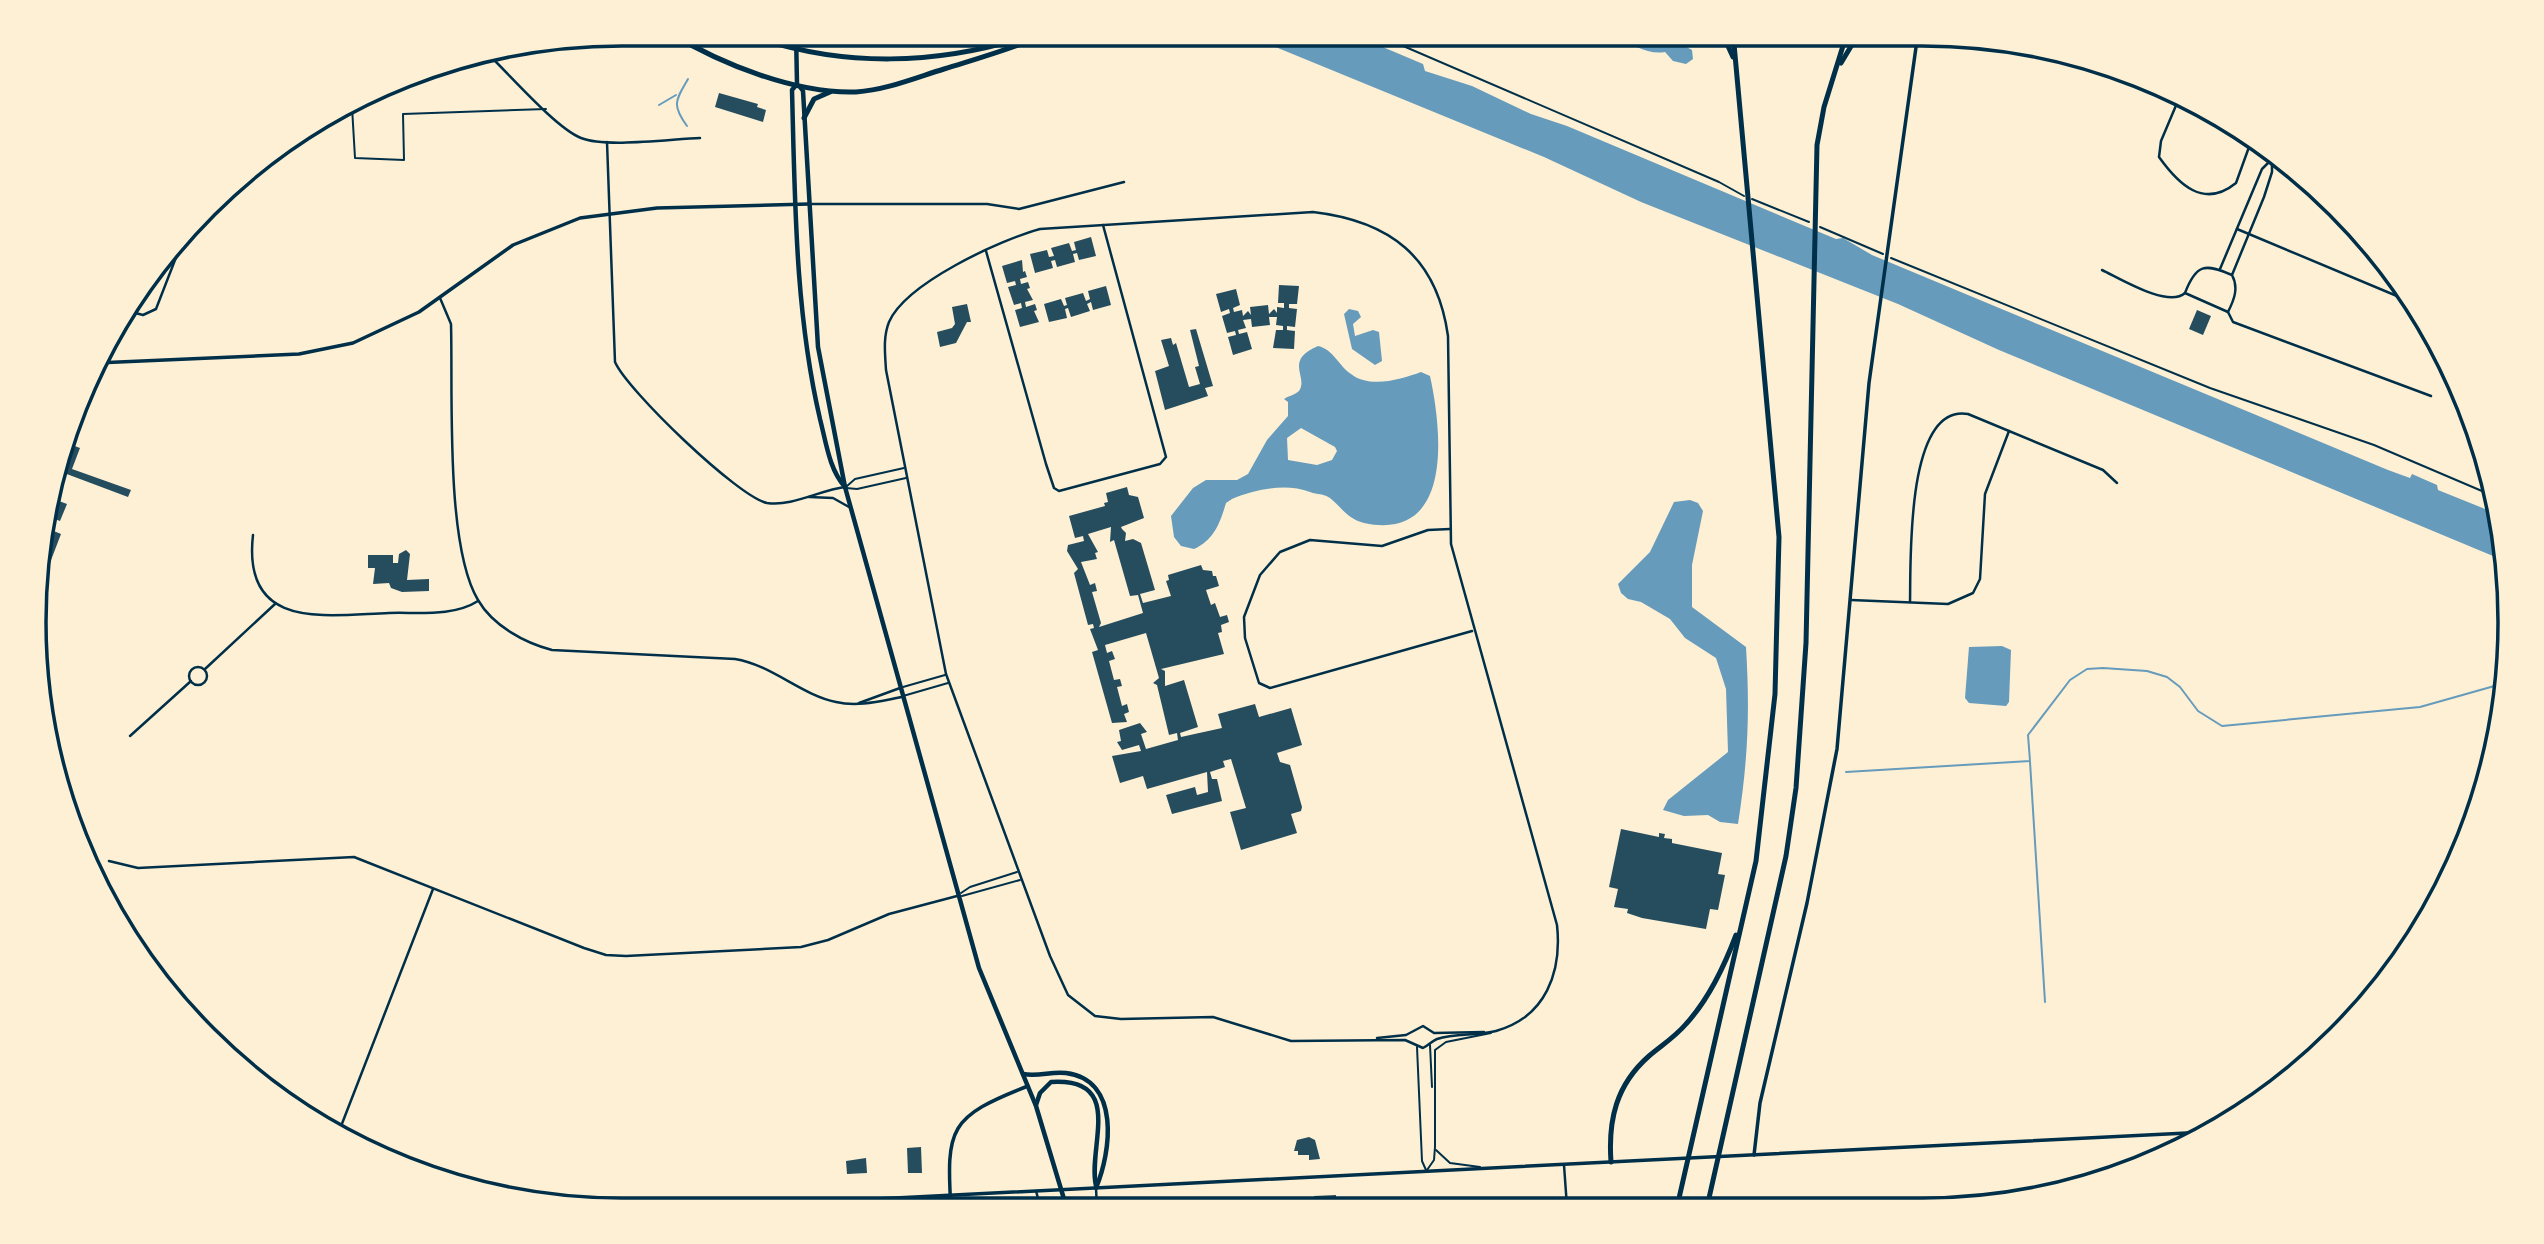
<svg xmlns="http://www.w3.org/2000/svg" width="2544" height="1244" font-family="Poppins,sans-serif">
  <rect width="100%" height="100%" fill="#fdf0d5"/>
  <g fill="#669bbc" fill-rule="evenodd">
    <polygon points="1241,33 1336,33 1378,45 1423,64 1425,71 1472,86 1531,114 1567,126 1836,239 1843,238 1872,255 2388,470 2410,478 2412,474 2437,485 2438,490 2500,515 2505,561 1999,350 1898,304 1641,202 1544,157"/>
    <path d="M1619 33 1642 34 1665 47 1681 44 1692 50 1693 59 1686 64 1673 61 1665 52C1650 55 1629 46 1619 33Z"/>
    <polygon points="1349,309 1358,311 1361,317 1353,324 1355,336 1373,330 1379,332 1382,361 1375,365 1352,349 1344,314"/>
    <path d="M1318 346C1334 350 1338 365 1351 374 1370 389 1402 379 1421 372L1430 376C1442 431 1454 542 1364 523 1348 519 1342 508 1330 498 1323 493 1318 495 1310 492 1286 483 1256 489 1232 499L1226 503C1220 523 1214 540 1194 549L1181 546 1174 537 1171 516 1193 488 1206 480H1237L1248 474 1267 440 1288 416V402L1284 399C1288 396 1295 395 1299 391 1309 377 1283 361 1318 346ZM1301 428 1335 447 1337 451 1332 460 1317 465 1288 460 1287 438Z"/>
    <path d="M1690 500 1698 503 1703 511 1692 565V607L1746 647C1750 712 1748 760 1738 824L1720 822 1708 815 1684 816 1663 810 1668 800 1728 752 1726 689 1716 658 1685 638 1670 619 1641 602 1628 599 1621 593 1618 584 1650 552 1674 502Z"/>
    <polygon points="2002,646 2011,650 2009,702 2006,706 1969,703 1965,698 1969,647"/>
  </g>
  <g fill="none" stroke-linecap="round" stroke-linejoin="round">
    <g stroke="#669bbc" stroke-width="2">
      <polyline points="659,105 676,95"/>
      <path d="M687 126C671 104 676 100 688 79"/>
      <polyline points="2030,762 2045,1002"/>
      <polyline points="1846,772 2030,761 2028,735 2070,680 2087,669 2103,668 2147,671 2167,677 2180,687 2198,711 2222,726 2420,707 2505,683"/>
    </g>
  </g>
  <g fill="#264d5e" fill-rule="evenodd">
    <polygon points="719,93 758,104 757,107 766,110 763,122 715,107"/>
    <polygon points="1091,237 1096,256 1079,260 1077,253 1073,254 1075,262 1057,267 1055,260 1051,261 1053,268 1035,273 1030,254 1047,250 1049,257 1054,256 1051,248 1069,243 1072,251 1076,250 1074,242"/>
    <polygon points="1022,260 1023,272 1025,271 1027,277 1020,279 1021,284 1028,282 1030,288 1027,289 1033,300 1025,302 1026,307 1035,304 1037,310 1034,311 1039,322 1020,327 1015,310 1022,308 1021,303 1014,305 1008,287 1016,285 1015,281 1007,283 1002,266"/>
    <polygon points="1279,285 1299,286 1297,304 1289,304 1289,308 1297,309 1295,327 1287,326 1287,330 1295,331 1294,349 1273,348 1276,330 1283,330 1283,326 1276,325 1277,317 1269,317 1270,325 1252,327 1251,319 1243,320 1246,328 1238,330 1239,334 1247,332 1252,349 1233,355 1228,337 1236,335 1235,331 1227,333 1222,316 1230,313 1229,309 1221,312 1216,294 1236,289 1240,305 1233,308 1234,312 1242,310 1243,316 1248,311 1251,315 1250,307 1268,305 1269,314 1274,309 1277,313 1277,307 1284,308 1284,303 1278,303"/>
    <polygon points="1106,286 1111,305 1093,310 1091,302 1087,304 1090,311 1071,317 1068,308 1065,309 1067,318 1049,322 1044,304 1061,299 1064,306 1067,305 1065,298 1083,293 1086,301 1090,299 1088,291"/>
    <polygon points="967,304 971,322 967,322 956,343 940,347 937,332 952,328 955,324 952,307"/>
    <polygon points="2197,310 2211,316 2203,335 2189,329"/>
    <polygon points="1196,329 1213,386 1205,388 1208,396 1165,410 1155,371 1169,366 1161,340 1171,338 1173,345 1176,343 1189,387 1200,384 1195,367 1199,366 1190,330"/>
    <polygon points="64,442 80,448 72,469 131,490 128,497 56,470"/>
    <path d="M1127 487 1129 495 1138 497 1144 518 1121 527 1122 529 1126 533 1125 541 1133 539 1141 543 1155 590 1140 594 1143 603 1171 596 1166 581 1169 580 1168 575 1201 565 1203 570 1212 571 1213 576H1216L1219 586 1206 590 1211 605 1215 603 1220 617 1227 615 1229 622 1221 625 1222 632 1218 633 1224 654 1161 669 1165 671V686L1184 680 1198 727 1180 733 1181 737 1222 728 1218 714 1255 704 1259 717 1291 708 1302 745 1277 753 1280 762 1290 765 1302 807 1301 811 1291 814 1297 833 1241 850 1230 812 1246 808 1231 759 1223 761 1225 767 1210 772 1212 779H1217L1222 801 1172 814 1166 795 1195 787 1197 795 1208 792 1207 772 1147 789 1143 776 1120 783 1112 756 1141 751 1139 745 1122 750 1117 742 1121 741 1119 730 1140 723 1147 732 1141 734 1146 749 1178 740 1177 733 1169 735 1157 685 1153 683 1159 678 1146 633 1105 645 1107 653 1112 651 1115 659 1109 661 1114 680 1120 679 1122 686 1117 687 1122 706 1127 704 1129 712 1124 714 1127 722 1112 723 1092 652 1098 650 1090 629 1094 628 1093 624 1088 625 1074 573 1078 569 1067 551 1068 545 1084 541 1083 536 1075 538 1069 516 1105 506 1104 503 1108 502 1106 493ZM1111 527 1110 542 1114 540 1130 596 1138 595 1143 613 1099 627 1101 623 1092 592 1097 591 1095 583 1090 585 1081 562 1097 559 1095 553 1098 552 1088 534Z"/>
    <polygon points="48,497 67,504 60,521 44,515"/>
    <polygon points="44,527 61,534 48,568 43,566"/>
    <polygon points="406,550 410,554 407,580 429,579 429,591 402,592 391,588 389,583 373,584 375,568 368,568 368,555 393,555 393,563 398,563 399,554"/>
    <polygon points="42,598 48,600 41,627"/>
    <polygon points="1621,829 1659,837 1659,833 1665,834 1664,838 1672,839 1672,843 1722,853 1718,874 1725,875 1718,910 1710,909 1706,929 1642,918 1627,913 1628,909 1614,907 1618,889 1609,887"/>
    <polygon points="1309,1137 1315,1140 1320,1159 1309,1160 1309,1155 1298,1155 1298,1151 1294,1151 1297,1140"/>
    <polygon points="921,1147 922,1173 908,1173 907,1148"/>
    <polygon points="866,1158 867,1173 847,1174 846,1161"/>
    <polygon points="1336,1195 1336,1198 1345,1198 1346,1203 1315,1206 1314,1196"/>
    <polygon points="1273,1199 1289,1200 1289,1206 1274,1208"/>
  </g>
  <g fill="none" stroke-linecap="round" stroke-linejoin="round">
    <g stroke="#003049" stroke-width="2">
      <polyline points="1373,33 1719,182 1744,196"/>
      <polyline points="1752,199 1809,222"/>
      <polyline points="1820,227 1883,254"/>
      <polyline points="1891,258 2210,388 2374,445 2496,497"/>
    </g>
    <g stroke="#003049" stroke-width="2">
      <polyline points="352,107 355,158 404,160 403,114 546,109"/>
      <polyline points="847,486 855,479 904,468"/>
      <polyline points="846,488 857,489 906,478"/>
      <polyline points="903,687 945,675"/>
      <polyline points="903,696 948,683"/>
      <polyline points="961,893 970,887 1017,872"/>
      <polyline points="962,896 1020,880"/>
      <polyline points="1430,1045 1432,1087"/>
      <polyline points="1417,1047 1422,1161 1426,1170"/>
      <polyline points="1436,1150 1450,1163 1480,1167"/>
      <polyline points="1427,1170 1434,1160 1435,1147 1435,1050 1446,1042 1491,1033"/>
    </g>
    <g stroke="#003049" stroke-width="2.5">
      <path d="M489 55C511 76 556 128 581 138 606 148 671 139 700 138"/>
      <path d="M2180 96 2161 141 2159 157C2179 185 2204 209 2236 183L2253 136"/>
      <path d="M607 142 615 362C627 390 738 497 767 503 792 507 820 490 845 487"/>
      <polyline points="2271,160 2291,167"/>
      <polyline points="809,204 987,204 1019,209 1124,182"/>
      <path d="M1313 212C1390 221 1437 257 1448 336L1451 544 1557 925C1562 972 1546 1017 1496 1031 1477 1036 1455 1033 1437 1039 1432 1041 1429 1045 1423 1048L1405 1040 1291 1041 1213 1017 1121 1019 1095 1016 1068 995 1050 956 946 674 886 370C885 353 883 337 889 322 906 283 1000 240 1040 229Z"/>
      <polyline points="2237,229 2416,304"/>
      <polyline points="986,251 1046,464 1054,488 1059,491 1160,464 1166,457 1103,225"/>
      <polyline points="2220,269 2262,169 2271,160"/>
      <path d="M2102 270C2121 279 2168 308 2185 293"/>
      <path d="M2232 275C2205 263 2196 264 2185 293L2228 312C2234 300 2239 288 2232 275L2264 197 2272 172V151"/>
      <path d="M440 298 451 324C453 392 445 545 478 600 493 626 525 643 552 650L735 659C772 665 801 695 836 702 858 707 880 701 902 697"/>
      <polyline points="124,310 143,315 156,309 182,242"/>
      <polyline points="2228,312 2233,322 2431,396"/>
      <polyline points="809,497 833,498 849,507"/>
      <polyline points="1450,529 1428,530 1382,546 1310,540 1280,552 1260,575 1244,617 1245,638 1259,683 1270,688 1472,631"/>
      <path d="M253 535C242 631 325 615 389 613 418 612 453 617 478 601"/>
      <polyline points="1851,600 1948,604 1973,593 1980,579 1985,494 2009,431"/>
      <path d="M1910 602C1911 564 1905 403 1968 414L2103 470 2117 483"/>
      <circle cx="198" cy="676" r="9"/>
      <polyline points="205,669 275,604"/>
      <polyline points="859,703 900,688"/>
      <polyline points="130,736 191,681"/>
      <polyline points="109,861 138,868 354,857 584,948 606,955 626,956 801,947 828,940 889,914 957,896"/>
      <polyline points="1377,1038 1406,1035 1423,1026 1434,1033 1484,1032"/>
      <polyline points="338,1134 433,889"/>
      <polyline points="1564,1165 1567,1207"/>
      <polyline points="1096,1188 1097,1209"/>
      <polyline points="1036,1191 1041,1209"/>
    </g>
    <g stroke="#003049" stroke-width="3.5">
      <polyline points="96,363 299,354 353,343 419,312 513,245 580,218 657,208 809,204"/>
      <polyline points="1754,1155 1760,1103 1807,903 1837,749 1869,383 1918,33"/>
      <path d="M951 1210C946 1127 949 1117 1028 1086"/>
      <polyline points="637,1211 2207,1132"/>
    </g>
    <g stroke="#003049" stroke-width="4.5">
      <path d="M796 33 797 84 792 90C795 200 795 312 820 419 826 442 829 469 845 487"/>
      <polyline points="800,87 803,91 818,347 845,487 979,968 1036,1106 1067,1209"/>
      <path d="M1023 1074C1039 1077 1051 1071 1066 1073 1121 1080 1111 1152 1096 1188"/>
      <path d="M1036 1105 1040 1093 1051 1082C1126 1077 1087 1147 1096 1186"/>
    </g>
    <g stroke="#003049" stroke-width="5">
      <path d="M670 33C721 64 796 94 856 92 886 90 915 78 944 69 979 58 1015 48 1049 33"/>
      <path d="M744 33C839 69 942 66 1037 33"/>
      <polyline points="801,33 887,42 965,33"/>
      <polyline points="1722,33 1733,57"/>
      <polyline points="1841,63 1859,33"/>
      <polyline points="804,118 814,99 830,92"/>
      <path d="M1611 1162C1608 1120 1616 1085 1649 1056 1662 1045 1675 1037 1686 1024 1709 999 1724 967 1736 935"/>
      <polyline points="1677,1207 1756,861 1775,694 1779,537 1733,33"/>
      <polyline points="1707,1207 1786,856 1796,788 1806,643 1817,145 1824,107 1847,33"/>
    </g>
  </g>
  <path d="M0 0H2544V1244H0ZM622 46H1922A576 576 0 0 1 2498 622V622A576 576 0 0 1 1922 1198H622A576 576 0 0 1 46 622V622A576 576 0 0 1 622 46Z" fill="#fdf0d5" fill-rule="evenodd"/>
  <path fill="none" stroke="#003049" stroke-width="3.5" d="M622 46H1922A576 576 0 0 1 2498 622V622A576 576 0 0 1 1922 1198H622A576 576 0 0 1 46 622V622A576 576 0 0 1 622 46Z"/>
</svg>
